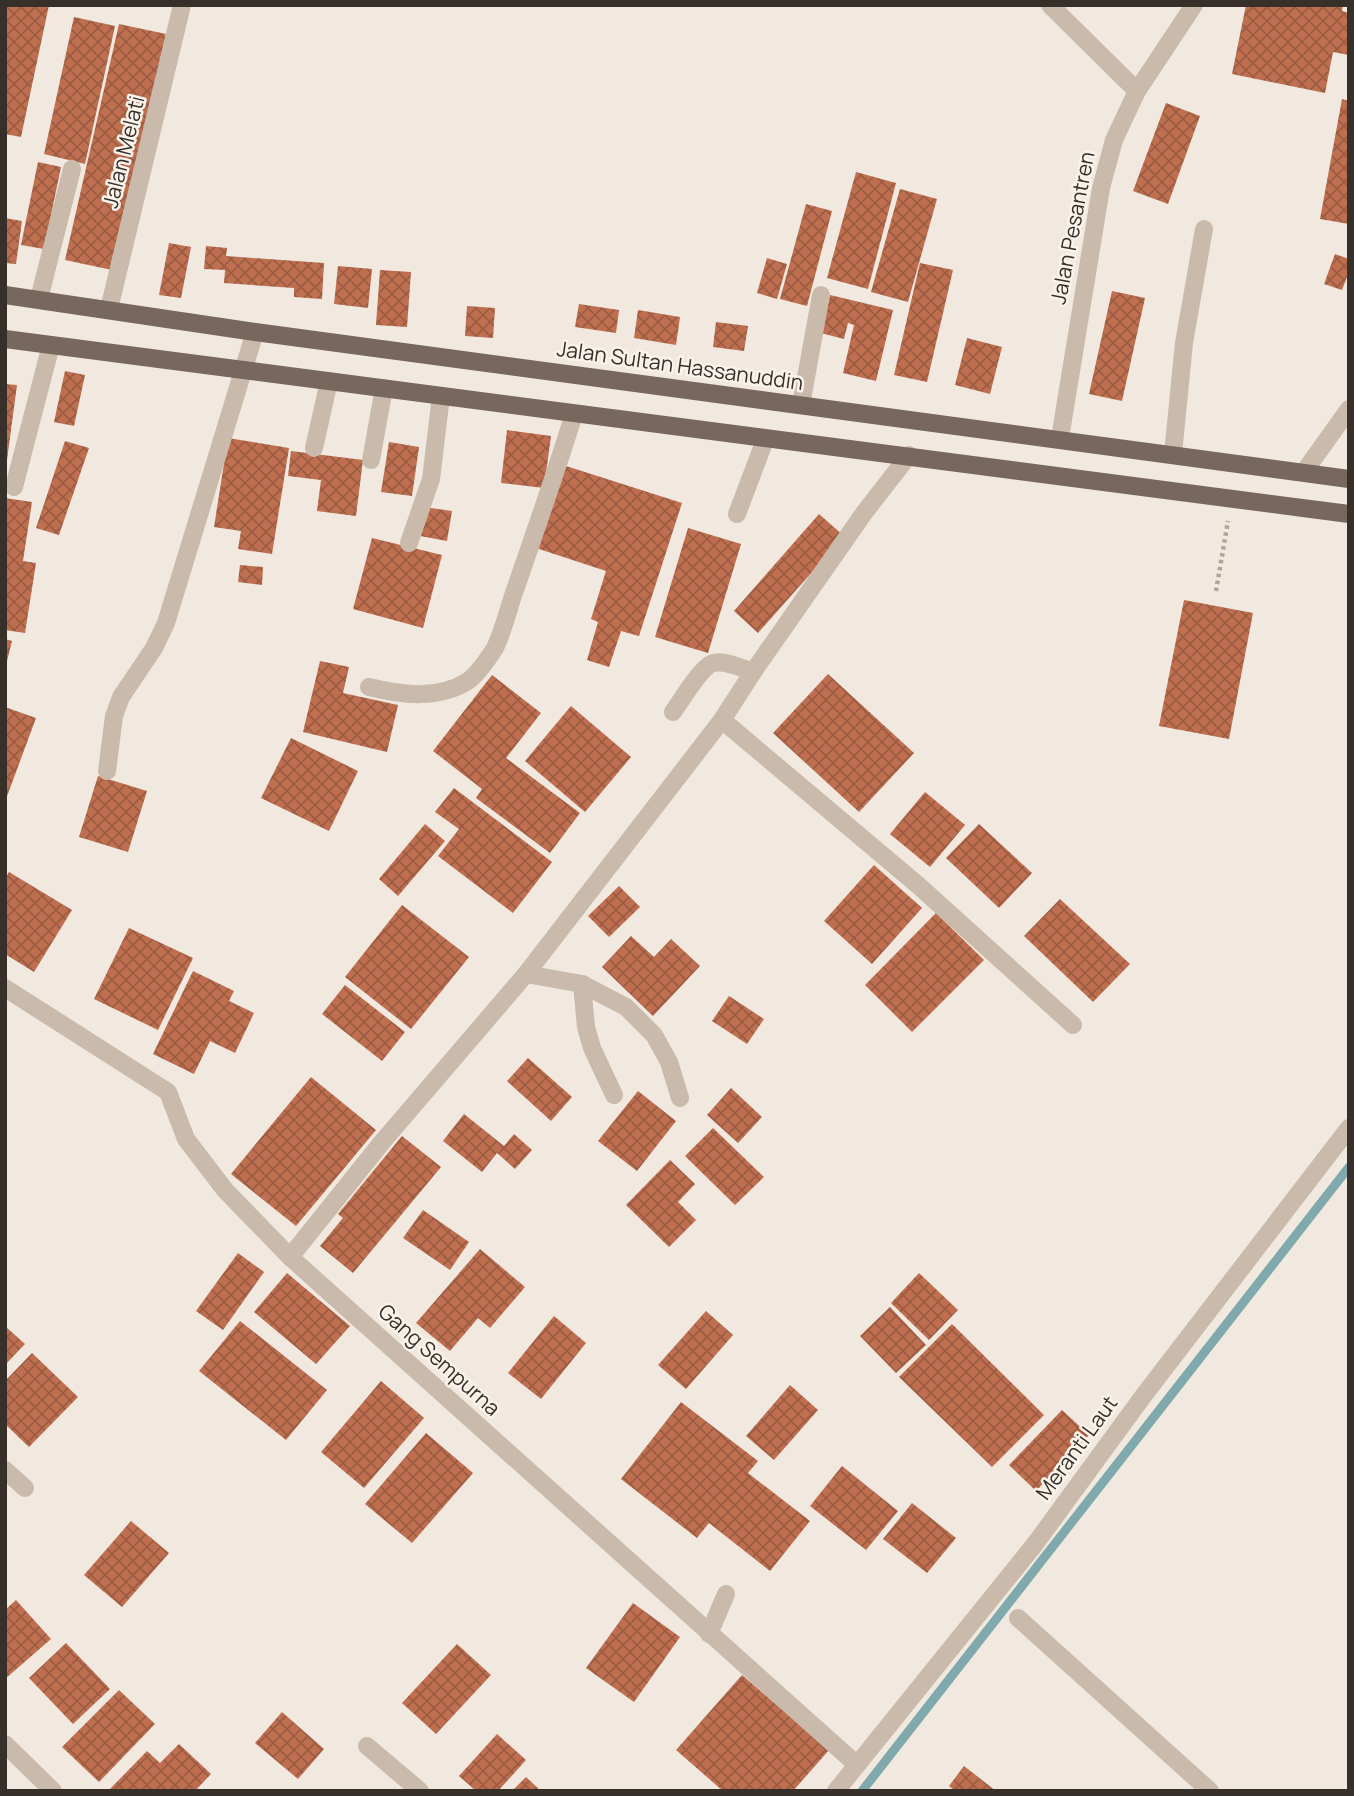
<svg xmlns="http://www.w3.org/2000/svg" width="1354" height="1796" font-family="Manrope,sans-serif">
  <defs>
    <pattern id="building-cross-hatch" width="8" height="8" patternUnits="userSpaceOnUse" patternTransform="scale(1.75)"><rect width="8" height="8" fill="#bf6f4f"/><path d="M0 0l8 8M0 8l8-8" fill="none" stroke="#9c5c42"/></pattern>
  </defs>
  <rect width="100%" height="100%" fill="#f1e9df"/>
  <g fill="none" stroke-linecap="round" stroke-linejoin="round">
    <polyline stroke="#7fa9ad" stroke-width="9" points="862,1791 1349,1167"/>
  </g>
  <g fill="url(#building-cross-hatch)">
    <polygon points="5,5 49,5 21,137 5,134"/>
    <polygon points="1246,5 1343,5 1342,11 1349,13 1349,55 1333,52 1325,93 1232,74"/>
    <polygon points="74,17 115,26 85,164 44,154"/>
    <polygon points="119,24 166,34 112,270 65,260"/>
    <polygon points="1342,99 1349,101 1349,224 1320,219"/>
    <polygon points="1166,103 1200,116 1168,204 1133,191"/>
    <polygon points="38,162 61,167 44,249 21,245"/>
    <polygon points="856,172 896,183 868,289 827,278"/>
    <polygon points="900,189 937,199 908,302 871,292"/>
    <polygon points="806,204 832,211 807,306 780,299"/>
    <polygon points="5,218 22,221 16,264 5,263"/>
    <polygon points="169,243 191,247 181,298 159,295"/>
    <polygon points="206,246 227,248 226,256 324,263 322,299 294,297 294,288 224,283 225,270 204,269"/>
    <polygon points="1335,254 1349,259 1349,272 1342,290 1324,284"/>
    <polygon points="767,258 787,264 777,299 757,293"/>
    <polygon points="920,263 953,270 927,382 894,375"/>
    <polygon points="338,266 372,269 368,308 334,304"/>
    <polygon points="380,270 411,272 407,327 376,325"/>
    <polygon points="1112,291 1145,298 1122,401 1089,394"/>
    <polygon points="830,295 893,310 876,381 843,373 854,325 848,323 844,339 821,333"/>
    <polygon points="579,304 619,310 616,333 575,327"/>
    <polygon points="467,306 495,308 493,338 465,336"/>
    <polygon points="638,310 680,317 676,345 634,338"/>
    <polygon points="716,322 748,326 744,351 713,347"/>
    <polygon points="967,338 1002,347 990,394 955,385"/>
    <polygon points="65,371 85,375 74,426 54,422"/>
    <polygon points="5,384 17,385 7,460 5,460"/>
    <polygon points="507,430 551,436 544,488 501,483"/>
    <polygon points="228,438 289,448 272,554 238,549 241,531 214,527"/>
    <polygon points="65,441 89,448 59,535 36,528"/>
    <polygon points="389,442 419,447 412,496 381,492"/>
    <polygon points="291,451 363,460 356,516 317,511 321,480 288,476"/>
    <polygon points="563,465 682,503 639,636 621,631 609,667 587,660 598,622 591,619 606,571 536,548"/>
    <polygon points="5,498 32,502 23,561 36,563 25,633 5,630"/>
    <polygon points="424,507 452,511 447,541 420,536"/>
    <polygon points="819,514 844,536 758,633 734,611"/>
    <polygon points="688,528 741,544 708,653 655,637"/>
    <polygon points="372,538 442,555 423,628 353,609"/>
    <polygon points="240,565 263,567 262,585 238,582"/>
    <polygon points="1184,600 1253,613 1229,739 1159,726"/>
    <polygon points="5,639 12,641 6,665 5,665"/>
    <polygon points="320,661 349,667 343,693 398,705 387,752 303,732"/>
    <polygon points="828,674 914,753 859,812 773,733"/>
    <polygon points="492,675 541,713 506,758 580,813 550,853 476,798 482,789 433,751"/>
    <polygon points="571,706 631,757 585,812 525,761"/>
    <polygon points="5,707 36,718 6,799 5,799"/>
    <polygon points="291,738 358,771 329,831 261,798"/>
    <polygon points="98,776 147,791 128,852 79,837"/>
    <polygon points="454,788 552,862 513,913 438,856 459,829 435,812"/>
    <polygon points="925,792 965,825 930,867 890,834"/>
    <polygon points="425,824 445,841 398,896 379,879"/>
    <polygon points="979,824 1032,873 999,908 946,858"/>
    <polygon points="874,865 922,908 872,964 824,921"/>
    <polygon points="9,872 72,910 34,972 5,954 5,879"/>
    <polygon points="619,886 640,907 609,937 588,916"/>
    <polygon points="1060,899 1130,964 1093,1002 1024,936"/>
    <polygon points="402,905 469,957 411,1029 345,977"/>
    <polygon points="936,913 984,960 912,1032 865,985"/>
    <polygon points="129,928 193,958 158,1030 94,999"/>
    <polygon points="631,936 654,957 671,939 700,966 653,1016 602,967"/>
    <polygon points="193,971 234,991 229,1001 254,1013 235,1053 210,1041 194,1074 153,1054"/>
    <polygon points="345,985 405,1032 382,1061 322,1014"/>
    <polygon points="729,996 764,1019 747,1044 712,1021"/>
    <polygon points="528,1058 572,1097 551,1121 507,1081"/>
    <polygon points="311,1077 376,1130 296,1226 231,1174"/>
    <polygon points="731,1088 762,1117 738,1143 707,1115"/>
    <polygon points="638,1091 676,1121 637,1171 598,1141"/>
    <polygon points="464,1114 504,1146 514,1134 532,1150 515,1169 497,1153 482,1172 443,1141"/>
    <polygon points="713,1128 764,1177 735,1205 685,1156"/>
    <polygon points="402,1136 441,1167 353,1273 320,1246 343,1218 338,1214"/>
    <polygon points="670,1160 695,1184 678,1202 696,1220 669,1247 626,1205"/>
    <polygon points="423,1210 469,1242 450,1270 403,1238"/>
    <polygon points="480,1249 525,1287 490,1328 478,1318 450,1351 416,1323"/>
    <polygon points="238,1253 264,1272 223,1330 196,1311"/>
    <polygon points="287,1273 350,1326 316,1364 254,1312"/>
    <polygon points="919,1273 958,1310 929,1340 891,1303"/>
    <polygon points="890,1307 926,1345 896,1373 860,1336"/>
    <polygon points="706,1311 733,1335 686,1389 658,1365"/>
    <polygon points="554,1316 586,1343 541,1399 508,1373"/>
    <polygon points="240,1321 327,1390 286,1440 199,1371"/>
    <polygon points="952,1324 1044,1415 992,1467 899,1377"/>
    <polygon points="5,1326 25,1344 5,1365"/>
    <polygon points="32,1353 78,1397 29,1447 5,1424 5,1381"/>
    <polygon points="381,1381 424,1418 364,1488 321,1452"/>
    <polygon points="790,1385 818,1410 774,1460 746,1436"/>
    <polygon points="681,1402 758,1461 748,1473 810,1521 770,1571 709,1523 697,1538 621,1479"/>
    <polygon points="1062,1410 1089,1435 1036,1491 1009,1465"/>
    <polygon points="426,1433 473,1473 412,1543 365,1504"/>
    <polygon points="842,1466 898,1511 866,1550 810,1506"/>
    <polygon points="912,1503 956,1538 927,1573 883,1539"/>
    <polygon points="131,1521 169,1553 122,1607 84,1575"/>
    <polygon points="16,1600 51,1639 5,1679 5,1610"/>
    <polygon points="633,1603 680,1637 634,1702 586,1668"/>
    <polygon points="66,1643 110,1689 73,1724 29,1678"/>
    <polygon points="457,1644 491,1675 436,1734 402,1703"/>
    <polygon points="742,1675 829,1750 793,1791 723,1791 676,1750"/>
    <polygon points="119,1690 155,1724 99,1782 62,1747"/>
    <polygon points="282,1712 324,1749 298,1779 255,1743"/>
    <polygon points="497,1734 526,1760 498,1791 476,1791 459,1776"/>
    <polygon points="179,1744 211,1774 195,1791 108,1791 147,1751 160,1763"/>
    <polygon points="964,1766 996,1791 955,1791 949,1786"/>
    <polygon points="526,1777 541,1791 512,1791"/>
  </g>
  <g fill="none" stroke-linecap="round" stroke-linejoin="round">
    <polyline stroke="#b5a495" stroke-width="4.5" stroke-dasharray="3.5 3.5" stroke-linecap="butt" points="1216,591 1228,521"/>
    <g stroke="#c9baab" stroke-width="18">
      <polyline points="39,299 72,169"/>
      <polyline points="801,405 821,295"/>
      <polyline points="314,448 329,381"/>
      <polyline points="1173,454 1184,343 1204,229"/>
      <polyline points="371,460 384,388"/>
      <polyline points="1304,472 1349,409"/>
      <polyline points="14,487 51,345"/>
      <polyline points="737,514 765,440"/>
      <polyline points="409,543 431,479 441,396"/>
      <path d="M673 712C681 701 701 667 713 663 726 660 741 668 753 672"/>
      <polyline points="107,771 114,716 121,697 154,648 166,623 255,332"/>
      <polyline points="582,984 586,1027 592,1048 614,1095"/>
    </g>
    <g stroke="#c9baab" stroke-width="18">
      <polyline points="1050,5 1137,91"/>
      <polyline points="109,309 182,5"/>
      <polyline points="1060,438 1101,188 1114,140 1137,91 1194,5"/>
      <path d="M369 687C402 695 438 700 468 681 479 673 488 659 495 648 504 629 509 606 516 587 536 529 556 472 574 414"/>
      <polyline points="722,720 919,886 1073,1025"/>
      <polyline points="526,974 582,984 626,1007 654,1035 669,1062 680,1098"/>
      <polyline points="5,988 168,1092 186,1139 225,1190 290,1257 856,1764"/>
      <polyline points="290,1257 383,1141 526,974 722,720 753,672 864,513 909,455"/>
      <polyline points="5,1470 25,1488"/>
      <polyline points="1018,1618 1210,1791"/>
      <polyline points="709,1634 726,1594"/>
      <polyline points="5,1744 53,1791"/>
      <polyline points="367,1746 420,1791"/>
      <polyline points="836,1791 1035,1544 1144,1395 1349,1128"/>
    </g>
    <g stroke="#78675c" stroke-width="18">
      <polyline points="5,295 255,332 1349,479"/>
      <polyline points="5,339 1349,514"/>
    </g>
  </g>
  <g text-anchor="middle" stroke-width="5" stroke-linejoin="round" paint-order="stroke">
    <g font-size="21" fill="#372f2a" stroke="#f9f3eb">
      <text transform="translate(124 152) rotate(-76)" y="7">Jalan Melati</text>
      <text transform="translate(1073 228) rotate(-79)" y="7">Jalan Pesantren</text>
      <text transform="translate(680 366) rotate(8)" y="7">Jalan Sultan Hassanuddin</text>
      <text transform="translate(439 1360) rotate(42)" y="7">Gang Sempurna</text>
      <text transform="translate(1077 1448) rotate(-54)" y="7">Meranti Laut</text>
    </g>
  </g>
  <rect width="1354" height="1796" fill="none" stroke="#372f2a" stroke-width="14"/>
</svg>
